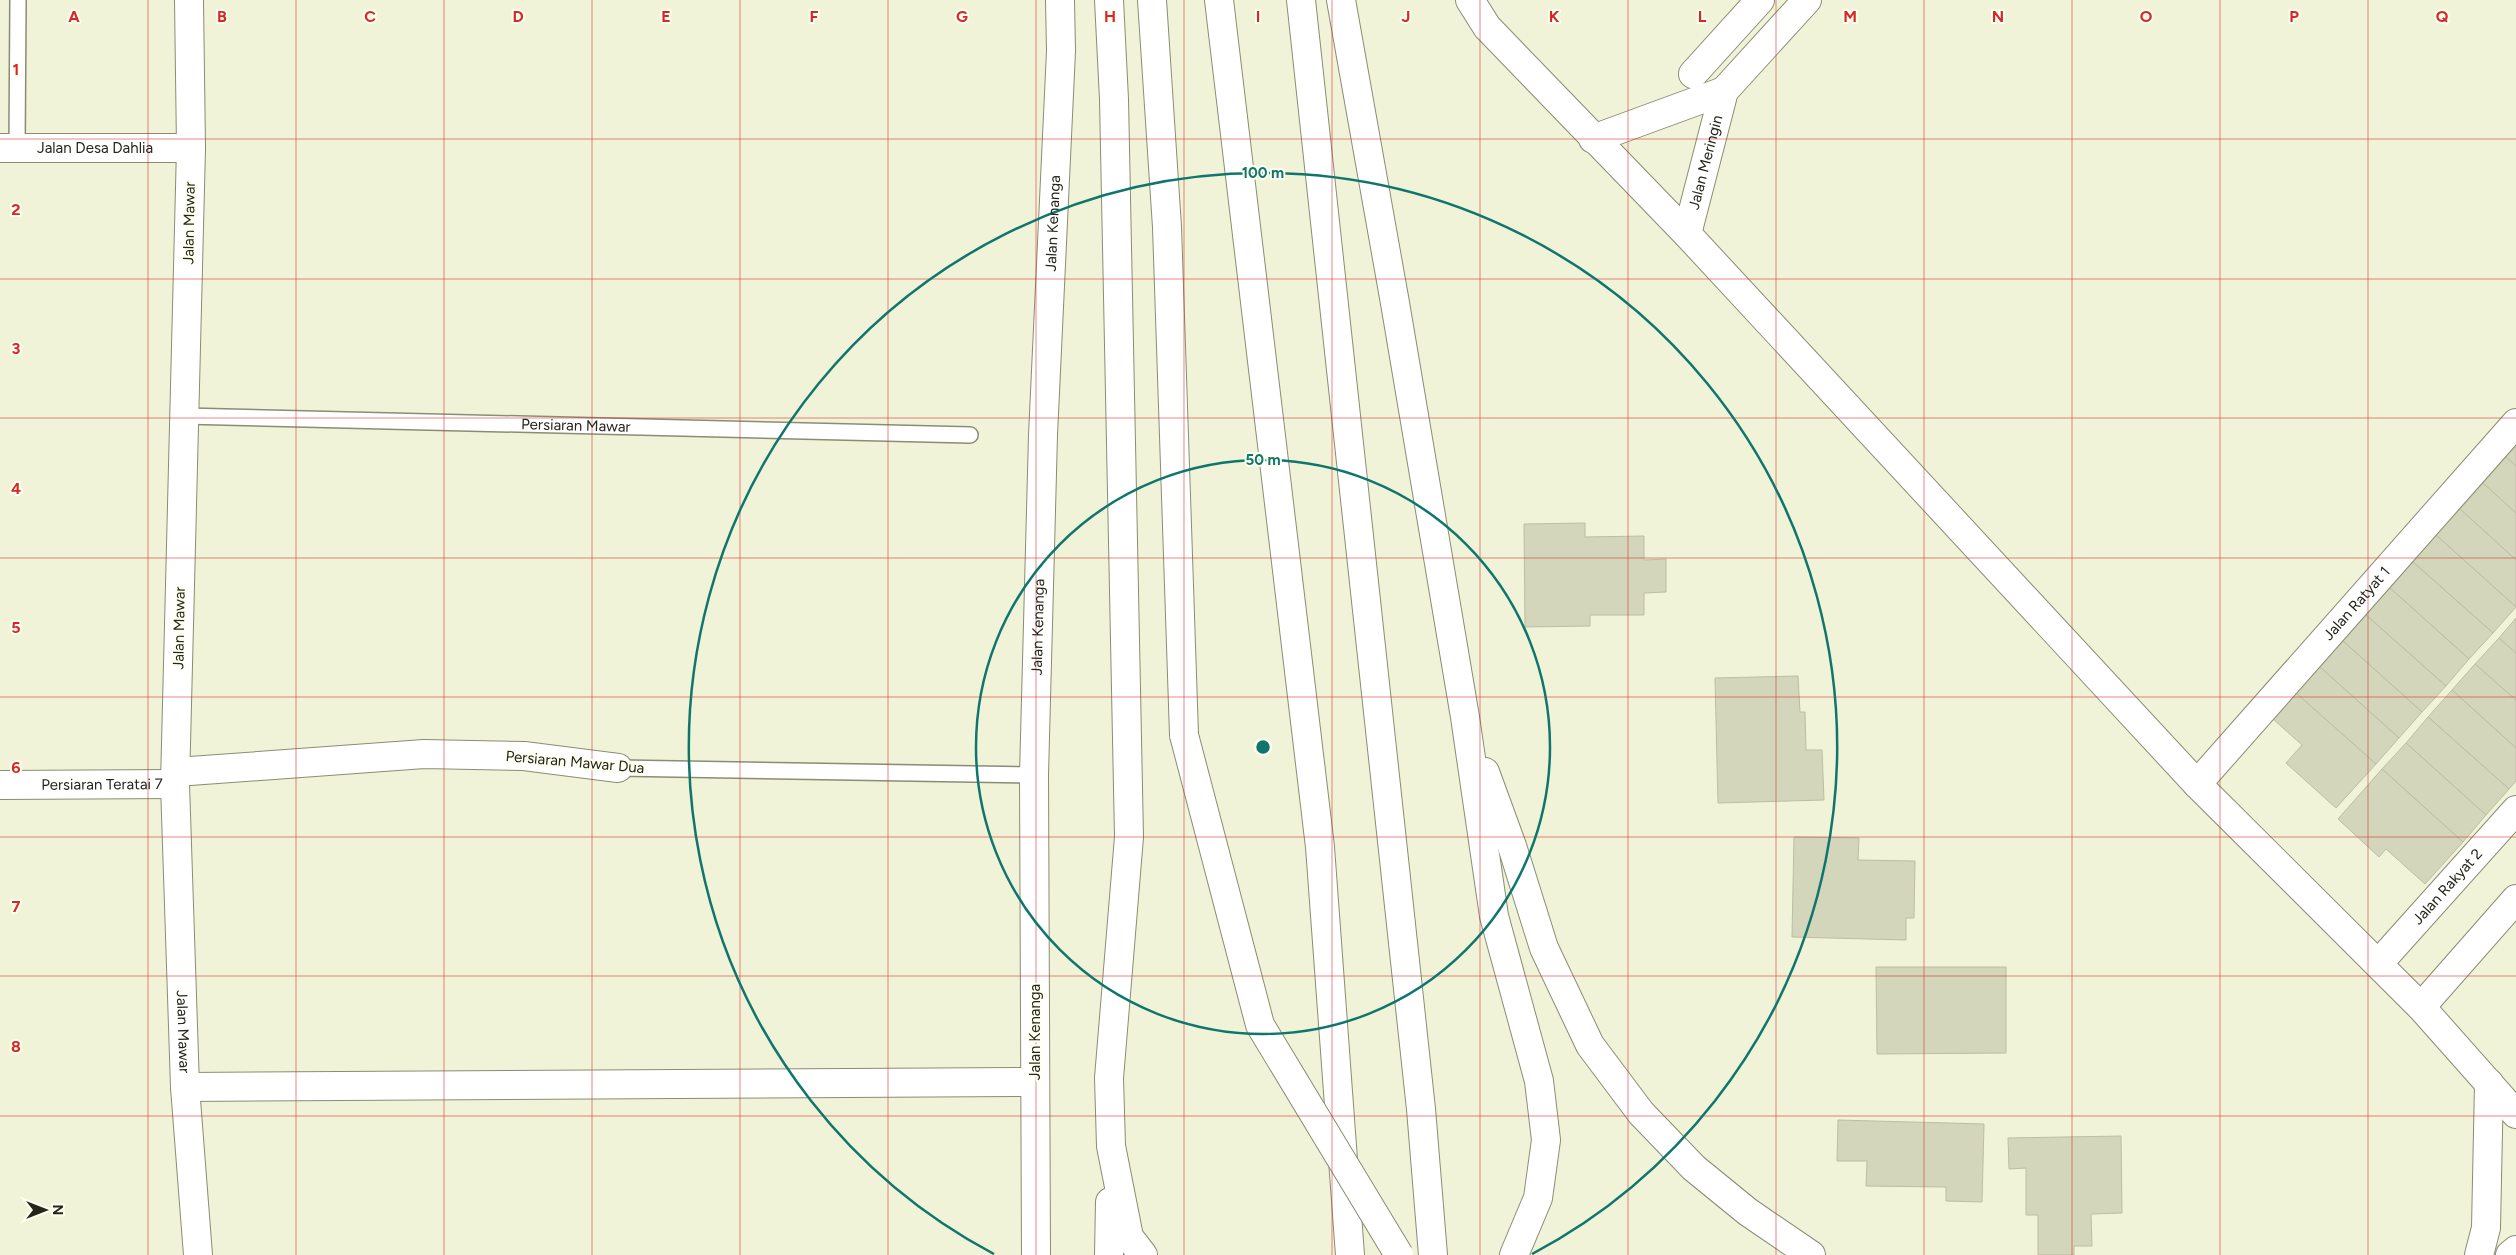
<svg xmlns="http://www.w3.org/2000/svg" width="2516" height="1255" font-family="Figtree,sans-serif">
  <rect width="100%" height="100%" fill="#f1f3d8"/>
  <g fill="#d4d6bb" stroke="#bcbda4">
    <polygon points="2516,446 2516,466 2506,457"/>
    <polygon points="2506,457 2516,466 2516,513 2483,483"/>
    <polygon points="2483,483 2516,513 2516,560 2460,509"/>
    <polygon points="2460,509 2516,560 2516,607 2436,535"/>
    <polygon points="1585,523 1585,537 1644,536 1644,560 1666,559 1666,592 1644,593 1644,615 1590,615 1590,626 1525,627 1524,524"/>
    <polygon points="2436,535 2516,607 2493,633 2413,562"/>
    <polygon points="2413,562 2493,633 2469,659 2390,588"/>
    <polygon points="2390,588 2469,659 2446,686 2366,615"/>
    <polygon points="2366,615 2446,686 2422,712 2343,641"/>
    <polygon points="2516,618 2516,653 2499,638"/>
    <polygon points="2499,638 2516,653 2516,700 2475,664"/>
    <polygon points="2343,641 2422,712 2399,738 2320,667"/>
    <polygon points="2475,664 2516,700 2516,748 2452,690"/>
    <polygon points="2320,667 2399,738 2376,764 2296,693"/>
    <polygon points="1798,676 1800,712 1805,712 1806,750 1822,750 1824,800 1718,803 1715,678"/>
    <polygon points="2452,690 2516,748 2516,781 2509,789 2428,717"/>
    <polygon points="2296,693 2376,764 2336,808 2286,763 2302,745 2273,719"/>
    <polygon points="2428,717 2509,789 2486,815 2406,743"/>
    <polygon points="2406,743 2486,815 2463,842 2382,769"/>
    <polygon points="2382,769 2463,842 2425,884 2386,849 2379,857 2338,819"/>
    <polygon points="1794,837 1859,838 1858,860 1915,861 1914,918 1906,918 1906,940 1792,937"/>
    <polygon points="1876,967 2006,967 2006,1053 1877,1054"/>
    <polygon points="1838,1120 1984,1124 1982,1202 1946,1201 1946,1187 1866,1186 1867,1161 1837,1161"/>
    <polygon points="2121,1136 2122,1213 2091,1214 2092,1246 2074,1246 2074,1255 2038,1255 2038,1215 2026,1215 2026,1168 2009,1169 2008,1138"/>
  </g>
  <g fill="none" stroke-linecap="round" stroke-linejoin="round">
    <g stroke="#8b8c74" stroke-width="18">
      <g id="service">
        <polyline points="17,148 18,0"/>
        <path id="s1" d="M184 416 970 435"/>
        <polyline points="618,768 1034,775"/>
      </g>
    </g>
    <g stroke="#8b8c74" stroke-width="30">
      <g id="minor">
        <path id="s2" d="M189 0 191 148 175 784 185 1087 198 1255"/>
        <polyline points="1470,0 1487,27 1687,234 2197,784 2421,1007 2516,1114"/>
        <polyline points="1693,74 1760,0"/>
        <polyline points="1593,139 1724,91"/>
        <path id="s3" d="M0 148H191"/>
        <path id="s4" d="M1687 234 1724 91 1807 0"/>
        <polyline points="176,772 424,754 524,756 618,768"/>
        <path id="s5" d="M2197 784 2516 423"/>
        <path id="s6" d="M0 785 175 784"/>
        <path id="s7" d="M2378 964 2516 810"/>
        <polyline points="2421,1007 2516,899"/>
        <polyline points="185,1087 1035,1082"/>
        <path id="s8" d="M1036 1255 1034 775 1043 435 1061 51 1060 0"/>
        <polyline points="2479,1255 2486,1228 2489,1083"/>
        <polyline points="2510,1255 2516,1250"/>
      </g>
    </g>
    <g stroke="#8b8c74" stroke-width="30">
      <g id="motorway">
        <polyline points="1109,0 1114,99 1129,837 1109,1078 1111,1146 1129,1237 1143,1255"/>
        <polyline points="1152,0 1167,227 1184,735"/>
        <polyline points="1219,0 1320,847 1350,1255"/>
        <polyline points="1301,0 1421,1109 1433,1255"/>
        <polyline points="1341,0 1395,303 1465,717 1494,916 1539,1081 1546,1140 1538,1198 1514,1255"/>
        <polyline points="1485,772 1512,846 1544,948 1590,1045 1641,1113 1694,1168 1748,1212 1811,1255"/>
        <polyline points="1109,1255 1110,1202"/>
      </g>
    </g>
    <use href="#service" stroke="#fff" stroke-width="15"/>
    <use href="#minor" stroke="#fff" stroke-width="28"/>
    <use href="#motorway" stroke="#fff" stroke-width="28"/>
    <g stroke="#8b8c74" stroke-width="30" stroke-linecap="butt">
      <polyline id="motorway-bridge" points="1184,735 1260,1025 1399,1255"/>
    </g>
    <use href="#motorway-bridge" stroke="#fff" stroke-width="28"/>
  </g>
  <path fill="none" stroke="#d62828" stroke-width="1" stroke-opacity="0.55" d="M148 0V1255M296 0V1255M444 0V1255M592 0V1255M740 0V1255M888 0V1255M1036 0V1255M1184 0V1255M1332 0V1255M1480 0V1255M1628 0V1255M1776 0V1255M1924 0V1255M2072 0V1255M2220 0V1255M2368 0V1255M0 139H2516M0 279H2516M0 418H2516M0 558H2516M0 697H2516M0 837H2516M0 976H2516M0 1116H2516"/>
  <g fill="none" stroke="#0f766e" stroke-width="2.5">
    <circle cx="1263" cy="747" r="287"/>
    <path d="M994 1254A574 574 0 1 1 1532 1254"/>
  </g>
  <g text-anchor="middle" stroke-width="4" stroke-linejoin="round" paint-order="stroke">
    <g font-size="15" fill="#24251b" stroke="#feffef">
      <text dy="5" stroke="none"><textPath href="#s3" startOffset="95">Jalan Desa Dahlia</textPath></text>
      <text dy="5" stroke="none"><textPath href="#s4" startOffset="74">Jalan Meringin</textPath></text>
      <text transform="translate(189 223) rotate(-89)" y="5">Jalan Mawar</text>
      <text dy="5" stroke="none"><textPath href="#s8" startOffset="1032">Jalan Kenanga</textPath></text>
      <text dy="5" stroke="none"><textPath href="#s1" startOffset="392">Persiaran Mawar</textPath></text>
      <text dy="5" stroke="none"><textPath href="#s5" startOffset="241">Jalan Ratyat 1</textPath></text>
      <text dy="5" stroke="none"><textPath href="#s8" startOffset="628">Jalan Kenanga</textPath></text>
      <text transform="translate(179 628) rotate(-89)" y="5">Jalan Mawar</text>
      <text transform="translate(575 762) rotate(5)" y="5">Persiaran Mawar Dua</text>
      <text dy="5" stroke="none"><textPath href="#s6" startOffset="102">Persiaran Teratai 7</textPath></text>
      <text dy="5" stroke="none"><textPath href="#s7" startOffset="104">Jalan Rakyat 2</textPath></text>
      <text transform="translate(1035 1032) rotate(-90)" y="5">Jalan Kenanga</text>
      <text dy="5" stroke="none"><textPath href="#s2" startOffset="1032">Jalan Mawar</textPath></text>
    </g>
  </g>
  <g font-size="16" text-anchor="middle" font-weight="bold" fill="#d62828" stroke="#feffef" stroke-width="4" stroke-linejoin="round" paint-order="stroke">
    <text x="74" y="22">A</text>
    <text x="222" y="22">B</text>
    <text x="370" y="22">C</text>
    <text x="518" y="22">D</text>
    <text x="666" y="22">E</text>
    <text x="814" y="22">F</text>
    <text x="962" y="22">G</text>
    <text x="1110" y="22">H</text>
    <text x="1258" y="22">I</text>
    <text x="1406" y="22">J</text>
    <text x="1554" y="22">K</text>
    <text x="1702" y="22">L</text>
    <text x="1850" y="22">M</text>
    <text x="1998" y="22">N</text>
    <text x="2146" y="22">O</text>
    <text x="2294" y="22">P</text>
    <text x="2442" y="22">Q</text>
    <text x="16" y="75">1</text>
    <text x="16" y="215">2</text>
    <text x="16" y="354">3</text>
    <text x="16" y="494">4</text>
    <text x="16" y="633">5</text>
    <text x="16" y="773">6</text>
    <text x="16" y="912">7</text>
    <text x="16" y="1052">8</text>
  </g>
  <circle cx="1263" cy="747" r="8" fill="#0f766e" stroke="#feffef" stroke-width="2.5"/>
  <g font-size="15" text-anchor="middle" font-weight="bold" fill="#0f766e" stroke="#feffef" stroke-width="4" stroke-linejoin="round" paint-order="stroke">
    <text x="1263" y="178">100 m</text>
    <text x="1263" y="465">50 m</text>
  </g>
  <g transform="translate(45 1210) rotate(90)" stroke="#feffef" stroke-width="4" paint-order="stroke">
  <path d="M0-4L9 19L0 12L-9 19Z" fill="#24251b"/>
  <text y="-8" font-size="14" font-weight="bold" text-anchor="middle" fill="#24251b">N</text>
  </g>
</svg>
